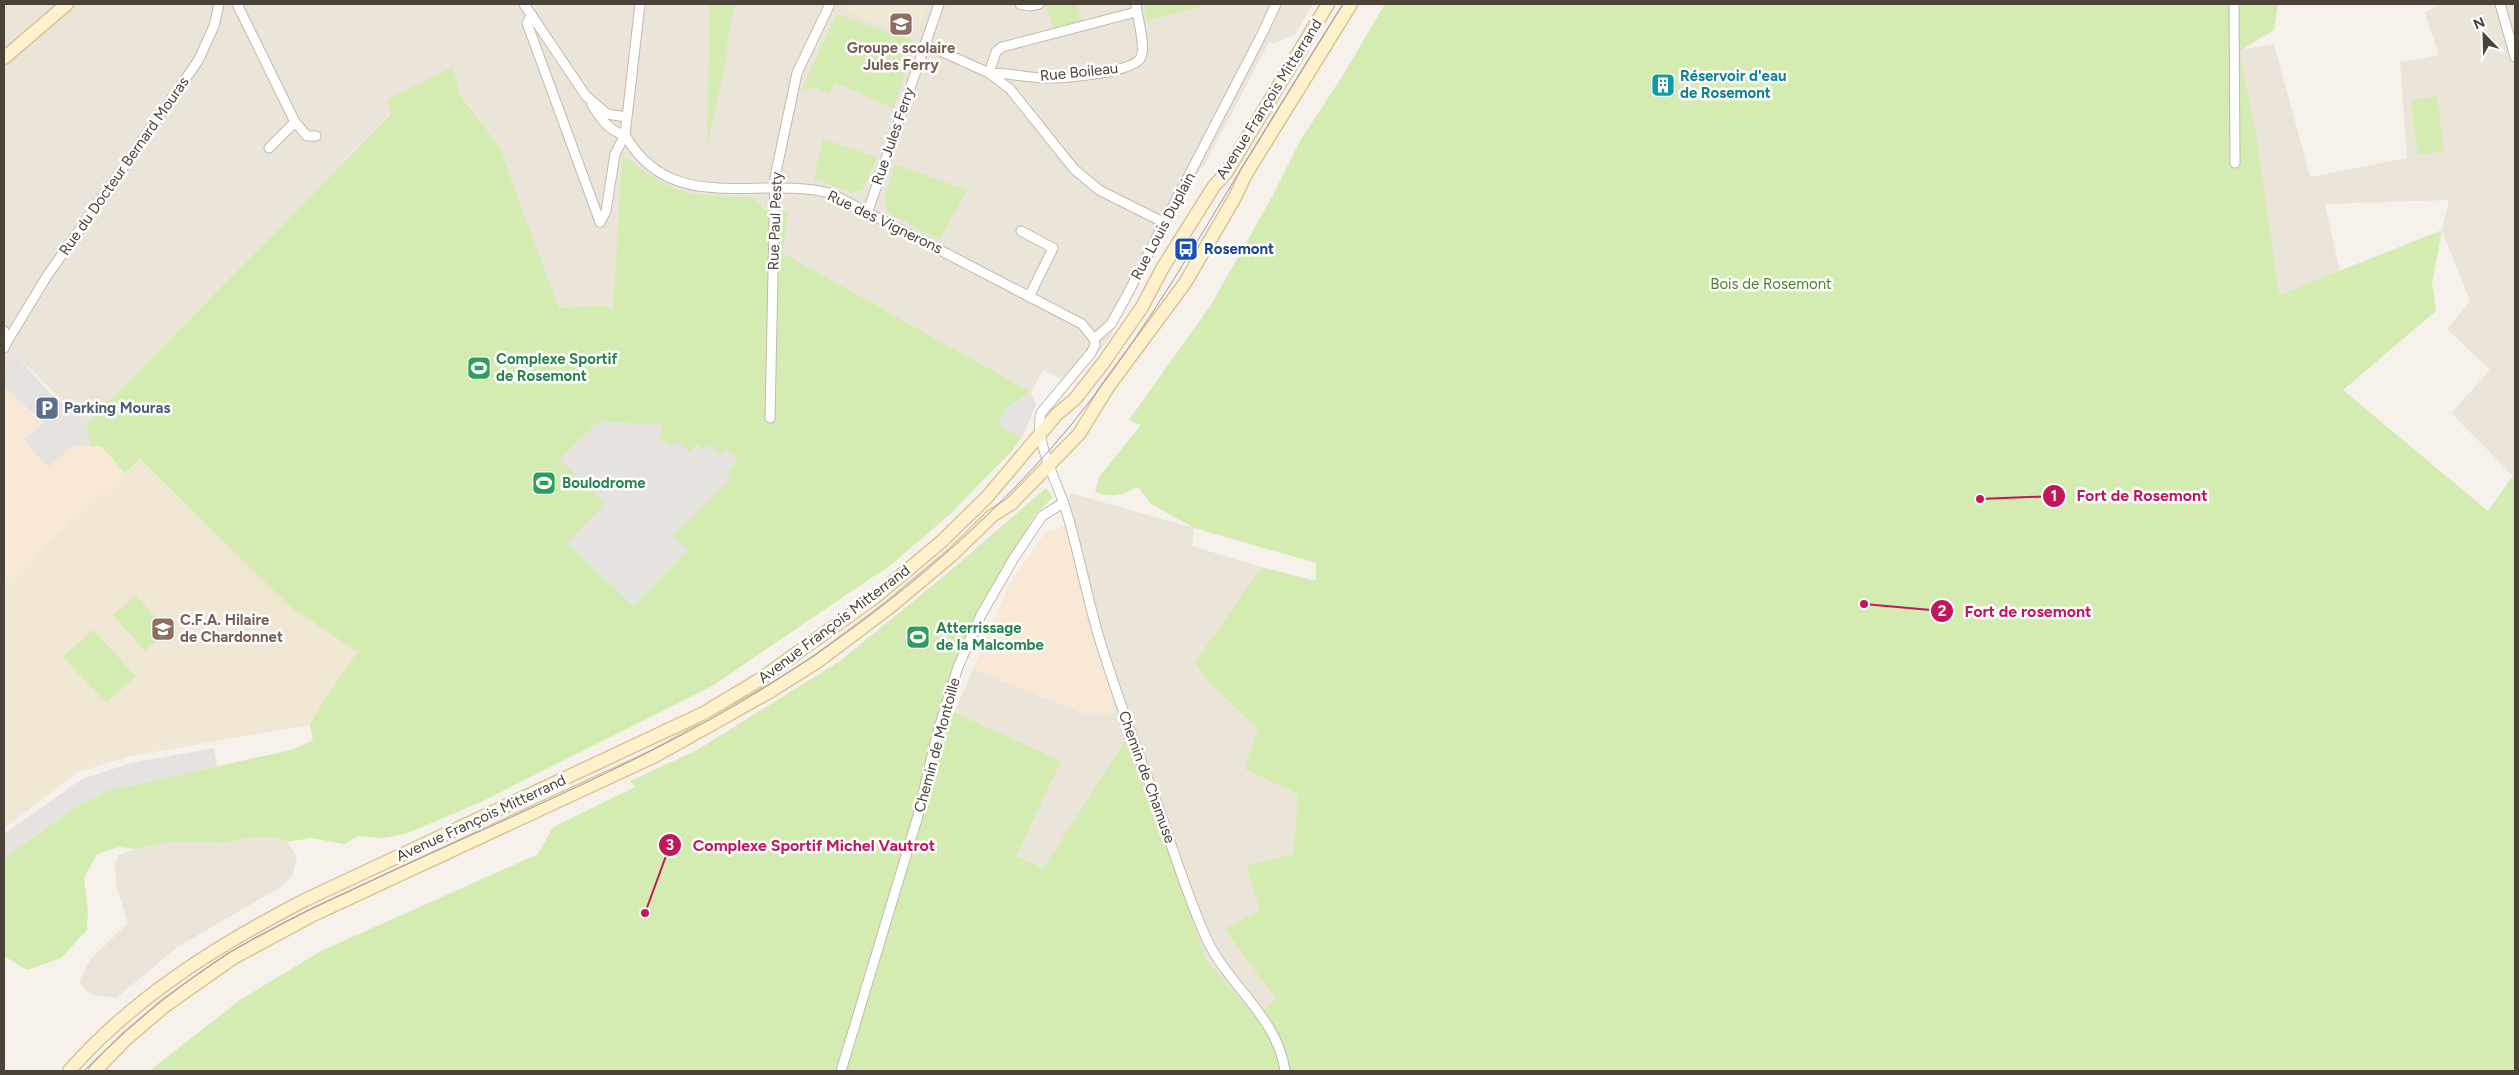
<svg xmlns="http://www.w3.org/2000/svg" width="2519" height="1075" font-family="Figtree,sans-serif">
  <rect width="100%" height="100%" fill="#f6f2eb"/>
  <g fill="#eae4d9">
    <polygon points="4,4 1313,4 1295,34 1274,44 1269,42 1205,164 1191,180 1154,258 1112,332 1113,334 1073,384 1043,370 1031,392 783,253 788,211 765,210 753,197 700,196 671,189 648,175 622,156 613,308 603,305 559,308 499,146 460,93 386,100 391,113 86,424 15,354 4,373"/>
    <polygon points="2439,4 2515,4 2515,473 2513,476 2451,413 2490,370 2447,329 2470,301 2442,230 2449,200 2325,204 2340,271 2279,295 2239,50 2274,44 2310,177 2407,158 2400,62 2439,55 2425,13"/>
    <polygon points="1070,493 1194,528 1192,546 1261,567 1195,662 1210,684 1258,729 1244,769 1298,794 1293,854 1246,865 1260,910 1224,929 1277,999 1255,1017 1206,959 1128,738 1043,868 1016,856 954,713 973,669 1082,713 1116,713 1064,526"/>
    <polygon points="256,837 272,837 287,842 297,857 292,876 281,887 179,946 116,998 90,994 79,982 90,960 128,923 116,885 115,864 119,855 134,849 173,842 223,843"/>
  </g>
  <g fill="#f8e9d6">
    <polygon points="4,387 68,450 74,444 77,446 101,446 125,473 4,584"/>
    <polygon points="1064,526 1116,713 1082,713 973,669 1009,585 1045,533"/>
  </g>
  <g fill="#f0e7d4">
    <polygon points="841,4 929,4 919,31 911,35 846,12 847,8"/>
    <polygon points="140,459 289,606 357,652 322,702 310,725 131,756 78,772 4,828 4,584"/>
  </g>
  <g fill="#d4ecb2">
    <polygon points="710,4 735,4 726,45 727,57 707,146"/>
    <polygon points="1057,4 1077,4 1082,22 1053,29 1047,6"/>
    <polygon points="1144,4 1201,4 1200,7 1147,21"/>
    <path d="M1385 4H2278L2274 30 2239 51 2256 134 2279 295 2442 230 2432 283 2436 311 2343 390 2488 511 2515 473V1071H149L240 1000 321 951 538 854 553 827 635 787 630 781 697 750 840 661 944 576 1046 488 1053 497 1034 516 978 614 954 662 942 707 1061 761 1016 856 1043 868 1128 737 1206 959 1255 1017 1276 999 1224 929 1260 910 1246 865 1293 854 1298 794 1244 769 1258 729 1210 684 1195 662 1261 567 1316 581V563L1194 528 1151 504 1138 487C1122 495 1113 498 1095 492L1099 477 1141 425 1129 420 1211 305 1273 195 1300 141 1343 75Z"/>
    <polygon points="837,14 917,42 893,108 835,82 829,94 816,87 802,91 808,74"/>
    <path d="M453 67 459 93 499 146 559 308 603 305 613 308 622 155C674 196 689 196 753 197L765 210 788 211 783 253 1031 392 1006 408 998 424 1022 437 1012 451 949 515 892 564 712 686 479 803 405 834 383 838 358 836 345 844 311 838 287 842 272 837H256L223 843 173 842 134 849 119 847 97 854 84 878 88 911 87 930 61 958 27 970 4 956V858L77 806 105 791 291 750 313 740 310 725 322 702 357 652 289 606 140 459 125 473 101 446H90L86 424 391 114 386 100Z"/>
    <polygon points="2437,96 2444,151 2418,155 2411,100"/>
    <polygon points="823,139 877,157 863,189 853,193 814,179"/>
    <polygon points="895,164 967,190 939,240 889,213 884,198"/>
    <polygon points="136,595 168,631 145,651 113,615"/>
    <polygon points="93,630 136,676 106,703 63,657"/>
  </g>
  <g fill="#e5e2df">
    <polygon points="15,354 50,393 86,424 90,446 77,446 74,444 49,467 24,440 43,423 4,387 4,373"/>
    <polygon points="1031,392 1036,405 1022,437 998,424 1006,408"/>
    <polygon points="599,421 661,425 661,436 658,438 663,443 666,441 671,446 677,441 689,452 697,444 702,449 709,444 719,454 726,448 738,460 726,473 731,477 673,535 688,550 633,606 567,543 605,503 559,459"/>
    <polygon points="214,748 217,767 105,791 77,806 4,858 4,834 82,779 131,763"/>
  </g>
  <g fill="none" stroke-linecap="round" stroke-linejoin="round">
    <g stroke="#c3baac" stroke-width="11">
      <g id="street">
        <polyline points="237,4 295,122 307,136 316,136"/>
        <polyline points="524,4 586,96 607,114 626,117"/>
        <path d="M640 4 625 135C671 217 758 175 830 193L1082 324 1094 339"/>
        <polyline points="1020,4 1029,6 1039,4"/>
        <path d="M1136 4C1137 17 1146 46 1141 57 1135 73 1060 79 1043 78 1025 77 1007 73 989 73L996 52 1002 47 1136 12"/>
        <polyline points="2234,4 2235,163"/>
        <polyline points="2500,4 2515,57"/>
        <polyline points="532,15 527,23 600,222"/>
        <polyline points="925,44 989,73 1010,89 1074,169 1099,190 1165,223"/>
        <path d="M592 105C601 119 609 131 625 135L615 154 606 211 600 222"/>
        <polyline points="269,148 295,122"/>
        <polyline points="868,211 939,4"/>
        <polyline points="1021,231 1053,248 1029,297"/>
        <polyline points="4,331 8,340 4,348"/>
        <path d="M1094 339 1095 345 1091 353 1041 413C1033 438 1058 484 1066 510 1079 553 1087 598 1100 641 1118 699 1139 756 1160 812 1174 853 1187 894 1204 933 1224 983 1278 1016 1285 1071"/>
        <polyline points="1094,339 1111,324 1126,297 1262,34 1276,4"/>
        <polyline points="8,340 47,276 198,61 214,26 219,4"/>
        <polyline points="770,418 775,177 797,73 830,4"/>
        <polyline points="841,1071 917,819 938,731 958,667 981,615 1014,558 1042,516 1063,503"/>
      </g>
    </g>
    <g stroke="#d8c699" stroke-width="15">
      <g id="secondary">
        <polyline points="4,58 67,4"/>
        <path d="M69 1071C134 997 218 945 305 900L704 713 759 680 874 598 941 542 987 497 1057 414 1075 399 1104 362 1142 307 1162 269 1214 186 1226 173 1328 4"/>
        <polyline points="95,1071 126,1039 166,1005 233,958 313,915 655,756 771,691 817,662 890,607 952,555 992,516 1011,504 1079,434 1108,387 1185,283 1234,199 1246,174 1351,4"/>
      </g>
    </g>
    <use href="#street" stroke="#fff" stroke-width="9"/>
    <use href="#secondary" stroke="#fff1cc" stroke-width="12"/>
    <path stroke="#9a9a9a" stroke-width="1" d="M84 1071C124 1031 167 994 215 962 269 926 330 901 388 873 496 823 607 777 711 719 844 645 973 543 1071 425 1127 356 1173 282 1218 207 1259 139 1301 71 1343 4"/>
  </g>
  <defs>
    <g id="school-square" transform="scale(1.25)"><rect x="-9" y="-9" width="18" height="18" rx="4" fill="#8d6e63" stroke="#fff"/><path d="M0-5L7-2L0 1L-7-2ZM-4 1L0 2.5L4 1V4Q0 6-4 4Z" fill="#fff"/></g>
    <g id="building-square" transform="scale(1.25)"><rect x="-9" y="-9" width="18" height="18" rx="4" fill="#0f9aa8" stroke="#fff"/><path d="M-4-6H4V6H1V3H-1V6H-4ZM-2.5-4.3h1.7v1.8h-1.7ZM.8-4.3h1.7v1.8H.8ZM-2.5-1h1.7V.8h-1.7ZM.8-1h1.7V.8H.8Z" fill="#fff"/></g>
    <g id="bus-square" transform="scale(1.25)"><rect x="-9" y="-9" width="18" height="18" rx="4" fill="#1a4fb4" stroke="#fff"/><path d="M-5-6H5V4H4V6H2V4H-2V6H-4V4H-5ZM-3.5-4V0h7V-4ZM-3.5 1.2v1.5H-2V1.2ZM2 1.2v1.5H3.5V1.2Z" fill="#fff"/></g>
    <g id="stadium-square" transform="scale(1.25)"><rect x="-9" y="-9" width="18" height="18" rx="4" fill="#2e9e5b" stroke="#fff"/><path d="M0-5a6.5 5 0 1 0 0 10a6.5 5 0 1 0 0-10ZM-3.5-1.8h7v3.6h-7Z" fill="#fff"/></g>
    <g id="parking-square" transform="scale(1.25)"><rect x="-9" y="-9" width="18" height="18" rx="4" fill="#5c6f8a" stroke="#fff"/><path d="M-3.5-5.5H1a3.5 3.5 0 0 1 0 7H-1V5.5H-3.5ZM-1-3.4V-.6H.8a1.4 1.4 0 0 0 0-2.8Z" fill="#fff"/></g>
    <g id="university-square" transform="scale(1.25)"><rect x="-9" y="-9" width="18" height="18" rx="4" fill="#8d6e63" stroke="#fff"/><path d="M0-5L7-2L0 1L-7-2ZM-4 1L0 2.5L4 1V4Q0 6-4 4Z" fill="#fff"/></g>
  </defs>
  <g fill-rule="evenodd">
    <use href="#school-square" x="901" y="24"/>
    <use href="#building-square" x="1663" y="85"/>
    <use href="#bus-square" x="1186" y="249"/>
    <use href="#stadium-square" x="479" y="368"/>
    <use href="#parking-square" x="47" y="408"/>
    <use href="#stadium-square" x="544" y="483"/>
    <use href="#university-square" x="163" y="629"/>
    <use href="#stadium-square" x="918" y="637"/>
  </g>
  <g text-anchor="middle" stroke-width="5" stroke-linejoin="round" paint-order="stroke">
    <g font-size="15" font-weight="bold" fill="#785e54" stroke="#fff">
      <text x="901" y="53">Groupe scolaire<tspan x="901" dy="17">Jules Ferry</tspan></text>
      <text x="180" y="625" text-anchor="start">C.F.A. Hilaire<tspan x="180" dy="17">de Chardonnet</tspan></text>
    </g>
    <g font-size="15" fill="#4b4338" stroke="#fff">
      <text transform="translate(1079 72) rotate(-6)" y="5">Rue Boileau</text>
      <text transform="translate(1269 99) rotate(-58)" y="5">Avenue François Mitterrand</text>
      <text transform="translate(893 136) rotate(-71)" y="5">Rue Jules Ferry</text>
      <text transform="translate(124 166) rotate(-55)" y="5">Rue du Docteur Bernard Mouras</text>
      <text transform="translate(775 221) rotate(-88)" y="5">Rue Paul Pesty</text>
      <text transform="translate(885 222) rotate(26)" y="5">Rue des Vignerons</text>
      <text transform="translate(1163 226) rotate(-62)" y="5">Rue Louis Duplain</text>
      <text transform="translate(834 624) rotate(-37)" y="5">Avenue François Mitterrand</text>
      <text transform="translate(937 745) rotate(-75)" y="5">Chemin de Montoille</text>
      <text transform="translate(1147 777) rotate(70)" y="5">Chemin de Chamuse</text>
      <text transform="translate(481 818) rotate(-25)" y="5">Avenue François Mitterrand</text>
    </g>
    <g font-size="15" font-weight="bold" fill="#0d838f" stroke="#fff" text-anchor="start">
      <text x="1680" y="81">Réservoir d'eau<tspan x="1680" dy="17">de Rosemont</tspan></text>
    </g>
    <g font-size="15" font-weight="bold" fill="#164399" stroke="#fff" text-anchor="start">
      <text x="1204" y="254">Rosemont</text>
    </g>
    <g font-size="15" fill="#4c8226" stroke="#fff">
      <text x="1771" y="289">Bois de Rosemont</text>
    </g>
    <g font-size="15" font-weight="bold" fill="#27864d" stroke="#fff" text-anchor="start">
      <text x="496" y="364">Complexe Sportif<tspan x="496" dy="17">de Rosemont</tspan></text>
      <text x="562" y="488">Boulodrome</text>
      <text x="936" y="633">Atterrissage<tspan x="936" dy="17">de la Malcombe</tspan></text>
    </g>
    <g font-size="15" font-weight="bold" fill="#4e5e75" stroke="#fff" text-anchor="start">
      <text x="64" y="413">Parking Mouras</text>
    </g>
  </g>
  <path fill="none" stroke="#c2185b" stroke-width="2" d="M1980 499L2054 496M1864 604L1942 611M645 913L670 845"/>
  <g fill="#c2185b" stroke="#fff" stroke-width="2">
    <circle cx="1980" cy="499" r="5"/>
    <circle cx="1864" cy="604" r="5"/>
    <circle cx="645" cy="913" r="5"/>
    <circle cx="2054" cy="496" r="12"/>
    <circle cx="1942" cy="611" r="12"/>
    <circle cx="670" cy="845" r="12"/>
  </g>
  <g font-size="15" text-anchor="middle" font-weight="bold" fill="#fff">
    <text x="2054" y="501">1</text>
    <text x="1942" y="616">2</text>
    <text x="670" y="850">3</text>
  </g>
  <g font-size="16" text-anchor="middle" font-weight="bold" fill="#c2185b" stroke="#fff" stroke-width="5" stroke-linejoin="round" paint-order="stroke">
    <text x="2142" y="501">Fort de Rosemont</text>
    <text x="2028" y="617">Fort de rosemont</text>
    <text x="814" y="851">Complexe Sportif Michel Vautrot</text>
  </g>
  <rect width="2519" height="1075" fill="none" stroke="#4b4338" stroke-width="10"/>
  <g transform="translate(2484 35) rotate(337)" stroke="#ffffff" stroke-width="4" paint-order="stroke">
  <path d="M0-4L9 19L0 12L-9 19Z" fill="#4b4338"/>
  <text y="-8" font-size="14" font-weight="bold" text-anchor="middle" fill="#4b4338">N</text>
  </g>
</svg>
